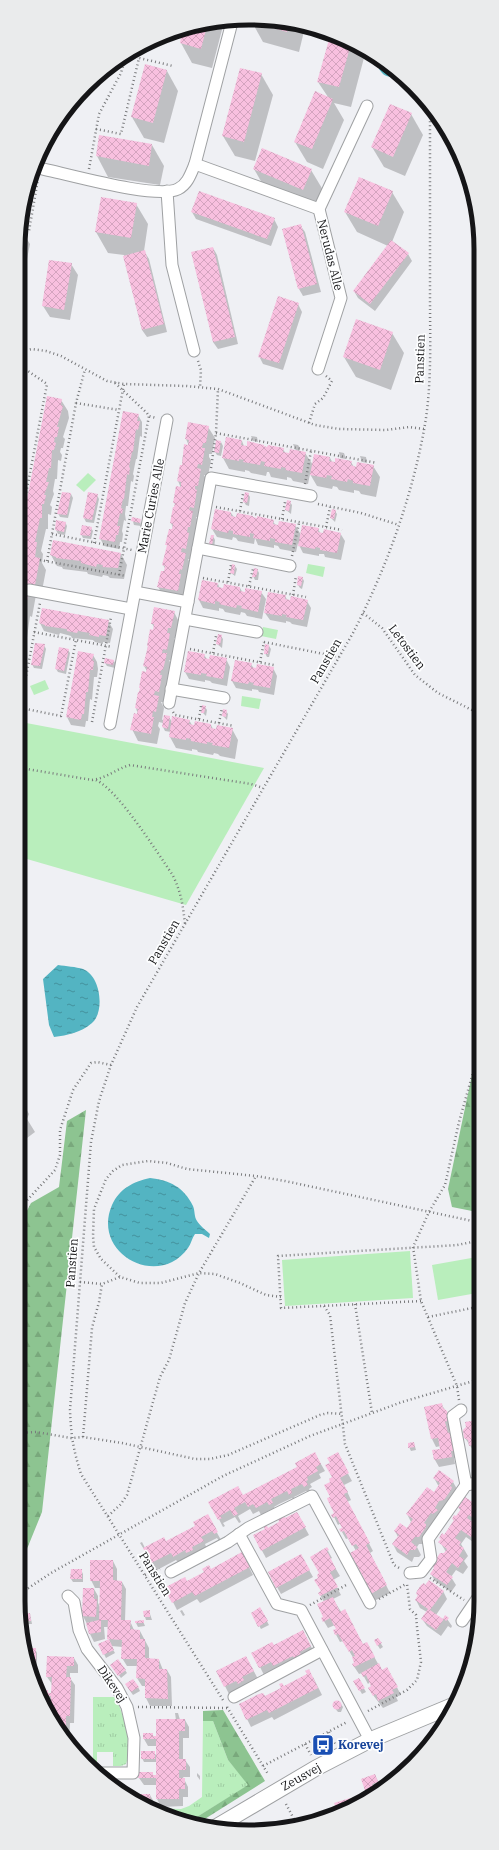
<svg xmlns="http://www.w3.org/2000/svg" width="499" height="1850" font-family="'IBM Plex Serif',serif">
  <defs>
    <pattern id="grass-tufts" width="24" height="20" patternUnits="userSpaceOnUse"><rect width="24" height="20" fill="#b9eebc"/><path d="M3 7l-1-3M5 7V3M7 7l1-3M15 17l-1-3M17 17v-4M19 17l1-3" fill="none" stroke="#9ecba1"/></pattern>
    <pattern id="forest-firs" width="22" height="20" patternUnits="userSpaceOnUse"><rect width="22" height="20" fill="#8dc491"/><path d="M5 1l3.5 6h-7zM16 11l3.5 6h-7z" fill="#79a87c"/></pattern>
    <pattern id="water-ripples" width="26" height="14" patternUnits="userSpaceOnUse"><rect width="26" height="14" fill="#53b4c2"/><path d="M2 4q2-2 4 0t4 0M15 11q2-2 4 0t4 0" fill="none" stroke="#44919d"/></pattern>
    <pattern id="building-cross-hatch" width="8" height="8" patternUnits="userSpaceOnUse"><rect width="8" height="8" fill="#f8c0df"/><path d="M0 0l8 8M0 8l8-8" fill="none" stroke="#d4a4bf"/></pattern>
  </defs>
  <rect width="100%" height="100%" fill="#eff0f4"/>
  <g fill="url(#grass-tufts)">
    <path d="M93 1697H115C124 1715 134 1745 126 1764L121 1766H113V1752H97V1766H93Z"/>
    <polygon points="203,1721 213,1721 228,1760 249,1785 192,1820 147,1808 181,1809 189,1806 202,1797"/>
  </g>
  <g fill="url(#forest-firs)">
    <polygon points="478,1046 477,1212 452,1207 448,1189"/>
    <polygon points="86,1110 42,1512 18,1571 19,1226 31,1203 59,1187 67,1121"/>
    <polygon points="223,1710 265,1781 200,1822 192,1820 248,1785 228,1760 213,1721 203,1721 203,1711"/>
  </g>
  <g fill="#b9eebc">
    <polygon points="88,473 96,480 84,492 76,485"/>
    <polygon points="308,564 325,567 323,577 306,573"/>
    <polygon points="263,627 278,630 276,639 261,636"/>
    <polygon points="45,680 49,689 34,695 30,686"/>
    <polygon points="242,696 261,699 259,709 241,706"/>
    <polygon points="21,722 264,768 186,905 20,857"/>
    <polygon points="410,1251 413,1298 285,1306 282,1260"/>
    <polygon points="477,1257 477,1293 438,1300 432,1265"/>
  </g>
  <g fill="url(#water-ripples)">
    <path d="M380 61 396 74 393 77C386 77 383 75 379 69Z"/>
    <path d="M58 965C66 966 76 967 83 969 101 976 105 1012 92 1023 80 1033 68 1035 54 1037L49 1025 43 979Z"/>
    <path d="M150 1178C169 1180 184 1187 193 1206 195 1210 194 1217 197 1221 200 1226 206 1230 210 1234L209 1238 202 1234H195C192 1238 191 1244 188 1248 158 1290 91 1253 112 1205 120 1188 133 1182 150 1178Z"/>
  </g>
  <g fill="#0003">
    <polygon points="204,22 224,22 212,68 192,63 181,43 183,31 187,32 188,29"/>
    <polygon points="252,22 294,22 305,27 299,52 263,42"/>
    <polygon points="331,36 361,47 365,54 351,107 334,103 344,120 323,169 307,162 295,142 328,97 318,82"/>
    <polygon points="146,65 167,71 178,91 164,143 144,138 132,117"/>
    <polygon points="261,74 273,95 255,161 235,156 223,136"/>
    <polygon points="411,114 423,135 405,176 384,167 372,147"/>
    <polygon points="100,136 152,145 164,166 160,185 108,177 97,156"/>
    <polygon points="44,152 42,164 39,163"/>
    <polygon points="254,169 311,170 323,190 315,210 266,190"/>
    <polygon points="392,192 404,212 392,242 408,254 412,261 375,311 358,298 354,291 388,246 357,232 345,212"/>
    <polygon points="102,198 136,204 148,224 144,251 149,259 167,332 147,337 142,330 124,255 108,253 96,232"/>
    <polygon points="22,207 27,215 23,233 30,244 22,284"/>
    <polygon points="192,212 274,219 278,227 271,246 196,219"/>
    <polygon points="300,225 305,232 321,292 303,296 299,289 283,230"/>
    <polygon points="213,248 217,255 238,344 218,349 213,342"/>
    <polygon points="71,264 78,275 70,320 50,317 43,306"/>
    <polygon points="298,304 302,312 283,370 263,364 259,356"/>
    <polygon points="392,333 404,353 391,390 356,377 344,357"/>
    <polygon points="61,400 68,411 69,418 63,437 65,439 63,448 61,448 60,452 62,455 61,461 58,460 57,479 55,479 53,491 54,494 50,505 52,507 51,515 48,514 48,529 46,529 41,551 43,554 42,563 46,570 41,596 36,595 32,617 30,616 25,652 23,651 21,661 21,535"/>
    <polygon points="138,415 142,422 142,437 140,436 137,459 136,459 133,474 134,476 133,482 131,481 128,506 126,506 125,514 126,521 124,520 122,531 123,534 122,542 120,542 119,549 104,546 100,538"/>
    <polygon points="208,427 215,438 212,454 209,454 209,457 211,460 208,476 204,475 207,481 204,497 201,496 203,502 200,518 196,517 199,523 196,538 194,538 193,541 195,545 192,560 188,559 191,565 188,581 186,580 185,583 187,586 184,602 165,598 158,587 166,570 163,565 168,547 167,545 173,528 171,523 176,505 174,503 181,488 178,481 183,466 182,461 185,446 189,446 186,439"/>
    <polygon points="251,436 257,437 258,442 253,441"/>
    <polygon points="242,441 244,446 283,449 286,454 290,454 296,451 293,444 298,445 300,448 299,452 305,453 313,465 330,458 333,463 351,462 354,467 373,466 380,477 376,497 361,494 359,491 354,490 354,493 339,490 337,487 333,486 332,489 317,486 310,474 308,484 293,481 291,478 287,477 287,480 271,477 269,472 267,472 266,476 251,473 249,471 245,470 245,472 229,469 223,458"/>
    <polygon points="221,442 223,446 221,456 217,455 215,452"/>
    <polygon points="339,452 344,453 346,459 340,458"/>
    <polygon points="360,456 366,457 367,463 362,462"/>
    <polygon points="71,494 73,498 68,518 60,517 58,513"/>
    <polygon points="89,494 97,495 99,499 94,523 86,522 84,518"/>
    <polygon points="248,494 250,497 249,506 246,505 244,502"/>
    <polygon points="290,502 292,505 291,514 286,510"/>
    <polygon points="335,511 337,514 335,522 331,518"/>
    <polygon points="231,513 234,517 273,521 276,526 295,525 301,535 318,529 321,534 340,533 345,541 341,560 325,557 324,554 319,554 319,556 303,553 298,543 296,552 280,549 278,546 274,545 274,548 258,545 255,538 254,544 238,541 236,538 233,537 232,540 217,537 212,529"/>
    <polygon points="132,518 140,520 141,526 134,525"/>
    <polygon points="57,521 65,522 67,526 65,535 58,534 56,530"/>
    <polygon points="91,528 93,531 91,539 83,538 81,534"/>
    <polygon points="213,536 215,540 214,548 210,544"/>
    <polygon points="121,554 127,565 124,579 110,578 108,576 103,575 102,577 88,574 87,572 63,569 62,567 57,566 51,555"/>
    <polygon points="235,566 237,569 235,576 231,573"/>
    <polygon points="257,569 259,573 258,580 255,580 253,576"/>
    <polygon points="302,577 304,581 302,589 300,588 298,585"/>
    <polygon points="218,584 220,589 240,588 243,593 261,592 266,599 262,619 247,616 245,613 241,612 240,615 225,612 223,609 219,608 219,611 203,608 199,600"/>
    <polygon points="285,596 288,601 307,601 311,608 307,627 292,624 290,622 286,621 286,623 270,620 265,613"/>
    <polygon points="174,612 180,624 177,639 174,638 174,642 176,645 173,661 169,660 172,666 169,681 167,680 168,687 165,702 161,702 164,708 162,720 169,717 172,722 189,720 192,725 211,725 213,729 232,729 238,740 235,759 220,756 218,754 214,753 213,755 198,752 197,750 192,749 192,751 176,748 170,737 171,732 165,731 163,727 163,723 159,722 158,726 160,729 157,744 138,741 132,729 138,715 136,708 141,690 140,688 147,671 144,666 148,646 155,628 152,624"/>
    <polygon points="108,621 113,629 110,643 103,642 103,644 95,642 93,640 72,638 71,636 60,633 59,635 44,631 40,623"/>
    <polygon points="221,636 223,639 222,648 217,644"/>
    <polygon points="44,645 46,649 42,669 34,668 32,664"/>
    <polygon points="269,646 271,649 269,657 267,657 265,653"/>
    <polygon points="68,650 70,653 66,674 58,672 56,669"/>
    <polygon points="79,652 93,655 97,662 98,669 97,677 94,677 92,700 90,699 88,721 86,721 85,727 71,725 67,717"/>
    <polygon points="204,655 207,659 226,659 230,667 227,686 212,683 210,681 205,680 205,682 189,679 185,672"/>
    <polygon points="114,661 116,665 115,668 107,666 105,663"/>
    <polygon points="251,664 254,669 273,668 277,676 274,695 259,692 258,690 252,689 252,691 236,688 232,681"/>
    <polygon points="205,707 207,710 206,716 202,712"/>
    <polygon points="226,711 228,714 227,720 223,716"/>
    <polygon points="20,885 23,885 27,892 26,910 20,910"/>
    <polygon points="20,1098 29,1114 27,1119 35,1132 19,1144"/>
    <polygon points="441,1404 446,1411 451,1429 449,1429 450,1435 456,1458 454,1458 455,1464 439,1467 435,1460 433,1451 441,1449 441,1446 436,1447 432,1439 426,1407"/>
    <polygon points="477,1421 477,1452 475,1453 465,1438"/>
    <polygon points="414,1443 416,1450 411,1451 409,1447"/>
    <polygon points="315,1454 325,1471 319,1474 321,1478 310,1484 312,1487 309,1489 311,1492 309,1493 306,1491 294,1497 296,1500 294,1501 292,1498 279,1504 274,1507 276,1511 274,1512 272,1509 261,1515 259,1511 253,1514 250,1509 238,1516 241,1522 239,1523 235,1517 223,1523 225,1526 223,1527 210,1502 243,1496 298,1467"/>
    <polygon points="341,1461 352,1481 344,1485 351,1500 347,1502 373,1551 370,1553 390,1593 374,1601 368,1592 371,1590 356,1551 349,1538 346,1539 342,1532 343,1528 341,1523 338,1525 333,1515 336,1513 332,1497 331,1482"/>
    <polygon points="434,1478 453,1482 457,1489 429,1535 423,1544 419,1544 417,1547 421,1555 419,1557 414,1557 412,1562 397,1552 393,1544 398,1537 395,1531 407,1529 411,1522 407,1514 434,1493 439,1487"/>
    <polygon points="477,1506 477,1524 471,1520 477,1530 477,1542 476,1544 466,1537 461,1544 468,1556 464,1561 468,1567 463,1574 456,1570 451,1577 456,1585 451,1592 435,1581 431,1574 446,1552 440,1542 454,1521 453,1519 456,1518 461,1511 459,1508"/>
    <polygon points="297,1513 309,1535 266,1558 254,1536"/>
    <polygon points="207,1515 221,1540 219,1541 217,1538 205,1544 207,1549 179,1563 176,1560 157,1570 140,1543 142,1542 145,1548 166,1542 196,1526"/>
    <polygon points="327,1549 332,1558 330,1559 340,1576 333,1580 341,1595 333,1599 362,1645 371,1651 382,1671 391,1676 401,1695 396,1697 398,1701 383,1708 373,1695 370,1682 368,1684 362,1673 359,1674 353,1665 355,1663 354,1659 343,1641 340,1642 334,1631 337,1629 335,1625 328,1628 322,1618 324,1617 324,1602 319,1593 322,1592 320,1578"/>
    <polygon points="301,1556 313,1577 281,1594 277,1587"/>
    <polygon points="113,1561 117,1569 117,1581 122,1582 126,1589 125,1621 130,1621 134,1630 140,1631 149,1648 149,1660 159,1660 163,1670 167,1670 171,1677 172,1706 150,1706 146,1698 146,1686 142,1686 137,1678 138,1666 127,1666 122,1658 123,1647 111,1646 115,1653 106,1658 104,1654 109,1640 109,1627 104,1627 105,1639 94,1642 90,1634 87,1624 83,1616 84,1589 94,1589 98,1596 98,1603 100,1607 101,1588 95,1588 91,1580"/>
    <polygon points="246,1561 253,1575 200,1603 197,1599 177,1610 166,1588 187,1582 210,1570"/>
    <polygon points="81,1570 83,1574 83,1582 73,1582 71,1579"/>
    <polygon points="426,1586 443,1591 447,1599 436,1615 443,1620 445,1616 452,1626 451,1628 448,1626 441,1636 427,1626 422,1619 427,1612 420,1608 416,1600 418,1596 417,1594"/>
    <polygon points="260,1609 269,1625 261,1629 252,1613"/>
    <polygon points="182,1610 185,1615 183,1616 180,1611"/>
    <polygon points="149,1611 152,1620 146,1620 145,1617"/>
    <polygon points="30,1614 32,1624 27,1624 25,1621"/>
    <polygon points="143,1621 145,1626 138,1627 136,1623 136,1622"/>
    <polygon points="307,1639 315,1654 264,1675 253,1653"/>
    <polygon points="378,1639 383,1647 380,1649 375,1641"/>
    <polygon points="28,1649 35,1649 37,1653 37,1668 31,1668"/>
    <polygon points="74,1658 78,1665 78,1673 70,1673 70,1678 75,1685 74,1723 70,1723 69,1743 51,1714 52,1703 44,1703 37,1691 47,1691 49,1694 52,1694 52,1684 47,1677"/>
    <polygon points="250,1664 258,1679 229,1694 225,1686"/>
    <polygon points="114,1669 125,1670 127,1673 121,1678"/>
    <polygon points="313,1677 322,1695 274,1720 272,1717 251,1727 240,1705 264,1697 284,1687"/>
    <polygon points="359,1680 366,1692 362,1694 355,1682"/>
    <polygon points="138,1687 140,1691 133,1695 128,1688"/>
    <polygon points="336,1702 341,1704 343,1707 341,1712 338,1712 334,1707"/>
    <polygon points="175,1713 178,1713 180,1720 185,1720 189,1727 189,1738 183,1738 183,1760 185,1760 190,1767 190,1777 183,1777 188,1787 188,1797 183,1797 183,1806 161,1807 157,1799 157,1785 144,1785 139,1778 152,1773 154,1776 157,1776 157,1762 144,1762 142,1758 154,1752 157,1757 157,1746 148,1746 144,1739 144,1734 152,1734 154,1737 157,1737 176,1720"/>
    <polygon points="325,1743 328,1749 323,1752 319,1746"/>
    <polygon points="411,1761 407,1765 405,1762"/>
    <polygon points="197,1773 200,1776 200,1780 197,1776"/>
    <polygon points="375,1775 380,1785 387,1782 389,1785 368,1795"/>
    <polygon points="150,1795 154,1802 154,1810 147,1808 133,1798"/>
  </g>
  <g fill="url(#building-cross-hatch)">
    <polygon points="204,22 208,22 201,49 180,43 182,32"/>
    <polygon points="253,22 290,22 287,32"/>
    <polygon points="330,36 351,44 339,87 317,82"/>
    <polygon points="145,64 167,70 153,123 131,117"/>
    <polygon points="240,68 262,73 244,142 222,136"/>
    <polygon points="315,91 333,99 312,149 294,142"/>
    <polygon points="390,104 412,113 393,157 371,147"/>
    <polygon points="99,135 152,144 149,166 96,156"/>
    <polygon points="262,148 312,169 303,190 253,169"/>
    <polygon points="359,177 393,191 378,226 344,212"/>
    <polygon points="199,191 275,218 267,239 191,212"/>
    <polygon points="101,197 137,203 131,238 95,232"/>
    <polygon points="301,224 317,284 298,289 282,229"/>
    <polygon points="391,240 409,253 370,304 353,291"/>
    <polygon points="213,247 235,337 213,342 191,252"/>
    <polygon points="145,250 164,324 142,330 123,256"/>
    <polygon points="49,260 72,263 64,310 42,306"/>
    <polygon points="278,296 299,303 279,363 258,357"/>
    <polygon points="356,319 393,332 380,370 343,357"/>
    <polygon points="47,396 62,399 61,405 63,406 57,427 59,427 57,437 55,437 54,442 56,443 54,450 52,450 51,468 49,468 46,482 49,482 44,495 46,495 44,504 42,504 42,518 40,518 35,542 37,542 35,557 40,558 35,585 30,584 26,606 24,606 21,615 21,530"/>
    <polygon points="123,411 139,414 137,421 140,421 138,430 136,429 133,452 132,452 129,467 130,468 129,475 127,474 124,499 123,499 121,508 123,509 122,514 120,513 117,526 120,526 118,535 116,535 115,542 99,539"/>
    <polygon points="188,422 209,426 206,443 203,443 202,448 205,448 202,465 198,464 197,468 201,469 198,486 195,486 195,489 197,490 194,508 190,507 189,510 193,511 190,527 188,527 187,532 189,533 186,549 182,548 181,552 186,553 182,570 180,569 179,574 181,574 178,591 157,587 161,571 164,571 165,566 162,565 167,545 165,545 169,529 172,529 173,524 170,523 173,507 174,507 175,503 173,503 176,486 181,487 181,482 177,481 180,465 182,465 184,444 188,445 189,440 185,439"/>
    <polygon points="226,437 242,440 241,445 247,446 247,441 264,445 264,446 267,447 268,445 284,448 283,452 289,453 290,449 306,452 302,473 285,470 286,468 281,467 281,469 264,466 265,462 261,461 260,465 243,462 244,460 239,459 239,461 222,458"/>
    <polygon points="216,440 221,441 219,453 214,452"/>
    <polygon points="314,454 330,457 329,461 335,462 335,458 352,461 351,465 356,467 357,462 374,465 370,486 353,483 353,481 348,479 347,482 331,479 332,476 327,475 326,478 310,475"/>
    <polygon points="62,492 71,493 67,515 57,514"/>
    <polygon points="88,492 98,494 92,520 83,518"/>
    <polygon points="245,492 249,493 247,503 243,502"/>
    <polygon points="287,500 291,501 289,511 285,510"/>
    <polygon points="215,509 231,512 231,516 236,517 237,513 253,516 253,517 257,518 257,516 274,520 273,524 278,525 279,521 296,524 292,545 275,542 275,539 270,538 270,541 253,538 254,534 250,533 250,537 233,534 233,531 229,530 228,533 211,529"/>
    <polygon points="332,509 336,510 334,519 330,518"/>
    <polygon points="132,517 141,519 140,523 131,521"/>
    <polygon points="56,520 66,522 64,532 55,530"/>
    <polygon points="82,525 92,527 90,536 80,535"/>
    <polygon points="302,525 319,528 318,532 323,533 324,529 341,533 337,553 320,550 320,548 316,547 315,549 298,546"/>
    <polygon points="211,535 214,535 212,545 209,544"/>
    <polygon points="53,540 121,553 118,568 102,567 103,565 97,564 96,567 81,563 81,561 56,558 56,557 50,555"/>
    <polygon points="232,564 235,565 234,574 230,573"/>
    <polygon points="254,568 258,569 256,577 252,577"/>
    <polygon points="298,576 303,577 301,586 297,585"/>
    <polygon points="202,580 218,583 217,587 223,588 224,584 240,587 240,591 245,592 245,588 262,591 258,612 241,608 242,606 237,605 236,608 219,604 220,602 215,601 215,604 198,600"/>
    <polygon points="268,592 286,595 285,599 290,600 291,596 308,600 303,620 286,617 287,615 282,614 282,616 264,613"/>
    <polygon points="154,607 175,611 171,628 168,628 167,633 170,633 167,650 163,649 162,653 167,653 163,670 161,670 160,675 162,675 159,692 155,691 154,695 159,696 156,712 153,711 152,717 154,717 151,734 130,730 134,713 137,714 138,709 135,708 138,692 139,692 140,688 139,688 142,671 146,672 147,667 143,666 148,646 147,646 150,629 153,630 154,624 151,624"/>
    <polygon points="42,608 109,620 106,636 99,635 99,637 89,635 90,633 78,631 77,633 67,631 67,629 45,626 45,625 39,623"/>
    <polygon points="218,634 222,635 220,645 216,644"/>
    <polygon points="35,643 45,644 40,666 31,665"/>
    <polygon points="265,644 269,645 268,654 264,654"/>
    <polygon points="59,647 69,649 64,671 55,669"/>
    <polygon points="78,651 94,654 92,660 94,661 93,670 90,670 88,692 86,692 84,714 82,714 81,720 66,717"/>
    <polygon points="188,651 205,654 204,658 209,659 210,655 227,658 223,679 206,676 207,674 201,673 201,675 184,672"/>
    <polygon points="105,658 114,660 113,665 104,663"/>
    <polygon points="235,660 252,663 251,667 256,668 257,664 274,667 270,688 253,685 254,683 249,682 248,684 231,681"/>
    <polygon points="202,705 206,706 204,713 201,713"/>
    <polygon points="223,709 227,710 226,717 222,716"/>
    <polygon points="164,715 170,716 168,729 162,727"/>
    <polygon points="172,716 190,720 189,724 194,725 195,721 211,724 211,728 216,729 217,725 233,728 229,748 212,745 213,743 207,742 207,744 191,741 191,739 186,738 186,740 169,737"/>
    <polygon points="20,884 24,884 22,903 20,903"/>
    <polygon points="20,1107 27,1117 20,1123"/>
    <polygon points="477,1396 477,1410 476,1410 474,1397"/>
    <polygon points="442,1403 443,1408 447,1411 449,1418 447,1419 447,1421 445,1422 448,1433 450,1432 451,1435 454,1447 453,1451 451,1451 452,1457 434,1460 432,1450 440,1449 438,1438 431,1439 424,1407"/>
    <polygon points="477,1420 477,1444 469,1446 468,1440 464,1438 463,1430 466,1427 465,1422"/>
    <polygon points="414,1442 415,1447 408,1448 408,1443"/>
    <polygon points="315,1452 321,1464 316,1467 318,1471 307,1477 308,1480 306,1481 308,1485 304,1487 302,1484 291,1489 292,1493 289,1495 287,1491 271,1499 273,1503 269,1505 267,1502 256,1508 253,1504 248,1507 245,1502 234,1508 238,1514 234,1516 230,1510 220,1516 222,1518 218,1520 208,1502 238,1486 243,1495 297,1467 295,1463"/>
    <polygon points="338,1452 349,1473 340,1478 348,1492 344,1494 370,1543 366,1545 387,1585 369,1595 367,1591 370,1590 350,1553 359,1548 356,1544 352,1546 344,1531 341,1532 339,1529 342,1528 336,1516 333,1518 331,1515 334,1513 328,1501 327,1498 330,1497 324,1485 330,1482 329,1479 332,1477 325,1465 330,1463 327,1458"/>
    <polygon points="472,1458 477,1458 477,1476 475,1476"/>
    <polygon points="439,1470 454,1481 450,1486 452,1487 451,1490 444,1500 439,1501 435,1508 438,1510 433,1514 431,1513 424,1523 426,1524 426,1527 419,1537 415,1537 411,1542 417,1547 415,1550 410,1550 407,1555 392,1544 399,1535 394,1531 400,1523 407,1528 413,1519 406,1514 427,1487 434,1492 440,1483 433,1478"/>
    <polygon points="462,1495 477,1505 477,1513 473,1518 469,1515 467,1518 474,1523 472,1525 477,1529 471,1537 461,1530 455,1538 461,1542 459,1545 464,1548 459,1556 464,1559 458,1568 452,1563 446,1572 453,1577 447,1585 430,1574 434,1568 433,1567 434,1565 433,1564 440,1553 444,1553 447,1549 438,1542 441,1539 439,1538 442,1533 444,1535 454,1520 452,1519 454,1515 456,1516 461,1509 458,1508 461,1503 460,1502"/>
    <polygon points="297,1512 306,1527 261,1551 253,1535 265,1529 263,1526 266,1524 268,1528 279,1522 278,1518 284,1515 285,1518"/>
    <polygon points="208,1514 218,1532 214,1534 212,1531 201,1537 204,1541 192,1547 193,1550 186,1553 185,1550 173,1557 171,1553 151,1563 143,1548 164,1537 166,1541 195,1526 193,1522"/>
    <polygon points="327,1547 329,1550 327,1551 336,1569 330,1572 338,1587 320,1596 318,1593 321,1591 314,1580 318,1578 317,1575 319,1573 310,1557"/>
    <polygon points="242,1552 250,1567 195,1596 192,1592 172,1603 164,1588 185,1577 187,1581 204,1572 202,1569 209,1565 211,1569"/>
    <polygon points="301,1554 310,1570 276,1588 268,1572"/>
    <polygon points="90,1560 113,1560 113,1580 122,1581 121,1620 131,1620 130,1629 140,1630 140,1639 145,1639 145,1658 159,1659 159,1669 167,1669 168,1699 145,1698 145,1679 136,1678 137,1659 121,1659 122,1640 107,1639 108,1620 101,1620 101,1632 89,1634 86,1623 99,1620 100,1581 90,1581"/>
    <polygon points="71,1569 82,1569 82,1579 70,1579"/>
    <polygon points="429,1580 444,1591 430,1610 443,1619 445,1615 449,1618 446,1621 444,1619 436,1630 421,1619 428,1609 415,1600 418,1595 416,1594 417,1591 421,1585 424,1583 425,1585"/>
    <polygon points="83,1588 94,1588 94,1599 97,1599 96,1617 82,1616"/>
    <polygon points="333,1597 340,1612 345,1609 363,1644 367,1642 375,1657 354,1667 352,1664 354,1663 352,1657 355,1656 352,1650 349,1652 338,1634 335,1635 333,1630 336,1629 330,1618 323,1622 321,1618 323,1617 317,1604"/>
    <polygon points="260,1607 268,1621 258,1627 251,1613"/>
    <polygon points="150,1610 150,1617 144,1617 143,1611"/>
    <polygon points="30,1613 31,1621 24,1621 24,1614"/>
    <polygon points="144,1620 144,1623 135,1623 135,1621"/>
    <polygon points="303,1630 311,1646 300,1652 301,1655 294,1658 293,1656 273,1666 271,1662 259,1668 251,1653 272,1642 274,1645"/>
    <polygon points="378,1638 382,1643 377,1646 374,1640"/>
    <polygon points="109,1639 114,1650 103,1655 98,1644"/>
    <polygon points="27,1648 36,1648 36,1665 31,1665"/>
    <polygon points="47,1656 74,1657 74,1666 67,1666 66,1677 71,1677 70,1716 66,1716 66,1737 50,1713 51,1696 40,1696 36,1690 48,1690 48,1693 51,1693 52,1677 46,1677"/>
    <polygon points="246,1656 254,1671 242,1677 244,1680 238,1684 236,1681 224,1687 216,1671"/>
    <polygon points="118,1659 126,1670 118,1676 110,1665"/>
    <polygon points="379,1663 382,1670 387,1667 398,1687 392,1690 394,1693 378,1701 376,1694 373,1696 368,1688 371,1686 366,1675 363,1677 361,1673"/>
    <polygon points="309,1669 318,1688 269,1713 267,1710 246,1720 239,1704 259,1694 263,1693 265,1696 281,1688 279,1684 282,1683 284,1686 307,1674 305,1671"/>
    <polygon points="359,1678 365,1688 359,1691 353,1681"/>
    <polygon points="133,1679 139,1687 131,1692 125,1684"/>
    <circle cx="337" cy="1705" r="4.5"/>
    <polygon points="156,1719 185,1719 185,1731 179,1731 179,1759 186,1759 186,1770 179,1770 179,1778 185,1778 185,1789 179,1789 179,1799 156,1799 156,1778 138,1778 138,1772 153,1772 153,1775 156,1775 156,1739 143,1739 143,1733 153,1733 153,1736 156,1736"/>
    <polygon points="325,1741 327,1745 320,1749 318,1745"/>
    <rect x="141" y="1751" width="14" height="8"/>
    <polygon points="375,1774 378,1782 372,1784 373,1786 388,1781 389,1785 367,1796 361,1779"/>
    <polygon points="140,1794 150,1794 151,1808 147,1808 132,1797 140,1796"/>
    <polygon points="350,1798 352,1803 337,1810 334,1803"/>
  </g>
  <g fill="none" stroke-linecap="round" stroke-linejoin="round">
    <g stroke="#9fa1a3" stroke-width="13">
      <g id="street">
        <polyline points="195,164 319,209"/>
        <path d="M38 168C65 173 156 200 178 189 188 184 191 173 195 164L232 22"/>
        <polyline points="167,191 172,265 194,351"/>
        <polyline points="318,369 341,298 319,209 367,106"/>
        <polyline points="198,548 290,566"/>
        <polyline points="29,590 131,609"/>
        <polyline points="135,592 188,602"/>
        <polyline points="185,619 257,632"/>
        <polyline points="171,689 224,698"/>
        <polyline points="169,703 211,478 311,496"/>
        <polyline points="110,724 167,420"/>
        <polyline points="461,1410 453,1416 466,1485"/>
        <polyline points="239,1534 277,1604 301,1610 370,1740"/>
        <polyline points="171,1572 228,1542 248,1528 312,1496 370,1603"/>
        <polyline points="410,1573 421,1572 431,1559 428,1539 466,1485 477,1483"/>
        <polyline points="68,1596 74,1602 79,1630 87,1649 117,1688 127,1707 134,1738 133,1773 102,1773"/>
        <polyline points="462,1621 477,1599"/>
        <polyline points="234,1697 322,1650"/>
      </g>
    </g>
    <g stroke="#9fa1a3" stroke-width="17">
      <polyline id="secondary" points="216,1827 316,1768 370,1740 454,1705"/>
    </g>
    <g stroke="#797a7c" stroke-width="2.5" stroke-dasharray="1 3" stroke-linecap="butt">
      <polyline points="138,50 139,58"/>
      <polyline points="96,129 121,134 139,58 173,66"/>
      <polyline points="89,169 99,114 121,73 126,55"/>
      <polyline points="24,200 34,201"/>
      <polyline points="22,229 29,231 38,179"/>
      <polyline points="22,351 32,349 46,351 61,356 107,381 124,384 186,386 218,389 315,425 339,429 386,430 409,427 424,429"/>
      <polyline points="198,361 201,370 200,387"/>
      <polyline points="115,383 147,413 149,416 156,418"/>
      <polyline points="76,403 119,410"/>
      <polyline points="309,423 315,404 323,398 332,381 326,376"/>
      <polyline points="216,433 377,463"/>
      <polyline points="211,468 216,433 218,389"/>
      <polyline points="305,484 311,451"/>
      <polyline points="318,504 361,513 399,525"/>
      <polyline points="216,507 342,530"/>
      <polyline points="240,511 243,494"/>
      <polyline points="282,519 285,502"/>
      <polyline points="21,520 47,384 22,367"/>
      <polyline points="326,527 330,507"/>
      <polyline points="52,534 132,550"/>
      <polyline points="94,543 124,384"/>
      <polyline points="292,556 299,523"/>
      <polyline points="40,560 126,576"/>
      <polyline points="47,561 76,403 85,369"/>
      <polyline points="119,575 149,416"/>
      <polyline points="203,578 306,597"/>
      <polyline points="228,582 231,565"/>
      <polyline points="249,586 253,569"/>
      <polyline points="293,595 296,576"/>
      <polyline points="363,613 382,628 415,675 438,693 478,713"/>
      <polyline points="34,632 112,647"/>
      <polyline points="264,642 339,657"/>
      <polyline points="190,649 274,665"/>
      <polyline points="213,653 216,636"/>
      <polyline points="260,662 264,642"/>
      <polyline points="21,703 40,603"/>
      <polyline points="21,708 61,716 76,640"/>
      <polyline points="173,712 175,715 234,726"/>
      <polyline points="199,719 201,706"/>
      <polyline points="92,722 111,617"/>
      <polyline points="219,723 222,708"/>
      <path d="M21 768 92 780C107 778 116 769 130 765L251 784 263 788"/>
      <path d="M96 780C119 791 156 851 172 874 181 891 183 906 185 924"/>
      <polyline points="19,1209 55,1170 60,1155 60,1130 73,1090 91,1063 97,1062 111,1065"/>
      <polyline points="80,1282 102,1284 120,1277"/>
      <polyline points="281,1297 266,1295 240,1283 215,1274 199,1273 161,1283 140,1283 120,1277 101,1259 94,1247 93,1236 94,1209 106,1179 113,1171 122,1165 148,1161 167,1163 187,1169 256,1176 285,1181 477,1222"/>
      <polyline points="421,1301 281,1308 278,1256 457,1245 477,1241"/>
      <polyline points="355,1304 372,1413"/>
      <polyline points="324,1306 330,1315 345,1444 394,1565 401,1569"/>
      <polyline points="428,1317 477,1307"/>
      <polyline points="459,1400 457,1386 421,1301 413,1247 429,1212 445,1185 459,1122 478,1055"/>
      <polyline points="19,1433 36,1432 71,1438 83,1437 122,1443 195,1459 210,1459 228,1455 320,1415 328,1413 342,1414"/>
      <polyline points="83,1437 92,1328 99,1302 102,1284"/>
      <polyline points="108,1516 120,1505 127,1495 160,1377 169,1360 185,1303 199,1273 256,1176"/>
      <polyline points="145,1575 160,1569"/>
      <polyline points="430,1578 464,1600"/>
      <polyline points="18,1595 51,1573 223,1476 310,1436 402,1402 477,1380"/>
      <polyline points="379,1599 406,1584"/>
      <polyline points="310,1605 348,1584"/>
      <path d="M223 1700 81 1474C73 1449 71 1435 70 1410L91 1142 99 1101 111 1065 137 1007 353 633C386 569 411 500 424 430 432 387 430 341 430 297 430 234 430 170 430 106"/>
      <polyline points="138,1707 228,1708"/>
      <polyline points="227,1707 268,1774"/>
      <polyline points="368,1711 407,1690 417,1680 421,1662 417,1627 416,1615 410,1609 407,1584"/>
      <polyline points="329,1732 335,1744"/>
      <polyline points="305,1744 311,1755"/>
      <polyline points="263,1766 347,1722"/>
      <polyline points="286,1804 297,1825"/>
    </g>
    <use href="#street" stroke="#fff" stroke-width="11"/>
    <use href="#secondary" stroke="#fff" stroke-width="15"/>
  </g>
  <defs>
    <g id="bus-square" transform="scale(1.15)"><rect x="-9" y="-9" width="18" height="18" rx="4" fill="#1a4fb4" stroke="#fdfeff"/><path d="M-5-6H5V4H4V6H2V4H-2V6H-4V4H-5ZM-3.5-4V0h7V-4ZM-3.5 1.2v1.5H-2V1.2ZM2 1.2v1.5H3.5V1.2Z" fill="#fff"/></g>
  </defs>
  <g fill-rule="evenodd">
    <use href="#bus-square" x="323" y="1745"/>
  </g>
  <g text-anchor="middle" stroke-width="3.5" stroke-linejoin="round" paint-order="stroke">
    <g font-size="12" fill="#151517" stroke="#fdfeff">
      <text transform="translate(330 255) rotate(76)" y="4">Nerudas Alle</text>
      <text transform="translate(420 359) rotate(-88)" y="4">Panstien</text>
      <text transform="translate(151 506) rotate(-79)" y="4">Marie Curies Alle</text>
      <text transform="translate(407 647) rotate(53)" y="4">Letostien</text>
      <text transform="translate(326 661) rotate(-60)" y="4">Panstien</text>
      <text transform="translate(164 942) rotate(-60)" y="4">Panstien</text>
      <text transform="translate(72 1263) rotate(-86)" y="4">Panstien</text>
      <text transform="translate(155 1574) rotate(58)" y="4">Panstien</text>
      <text transform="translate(112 1684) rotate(56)" y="4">Dikevej</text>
      <text transform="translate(301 1777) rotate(-29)" y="4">Zeusvej</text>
    </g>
    <g font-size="12" font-weight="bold" fill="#164399" stroke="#fdfeff" text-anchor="start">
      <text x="338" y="1749">Korevej</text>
    </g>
  </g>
  <path d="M0 0H499V1850H0ZM249 25H250A224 224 0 0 1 474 249V1601A224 224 0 0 1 250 1825H249A224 224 0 0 1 25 1601V249A224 224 0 0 1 249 25Z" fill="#eaebec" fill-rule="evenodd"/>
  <path fill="none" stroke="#151517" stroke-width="5" d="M249 25H250A224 224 0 0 1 474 249V1601A224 224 0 0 1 250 1825H249A224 224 0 0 1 25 1601V249A224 224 0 0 1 249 25Z"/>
</svg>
